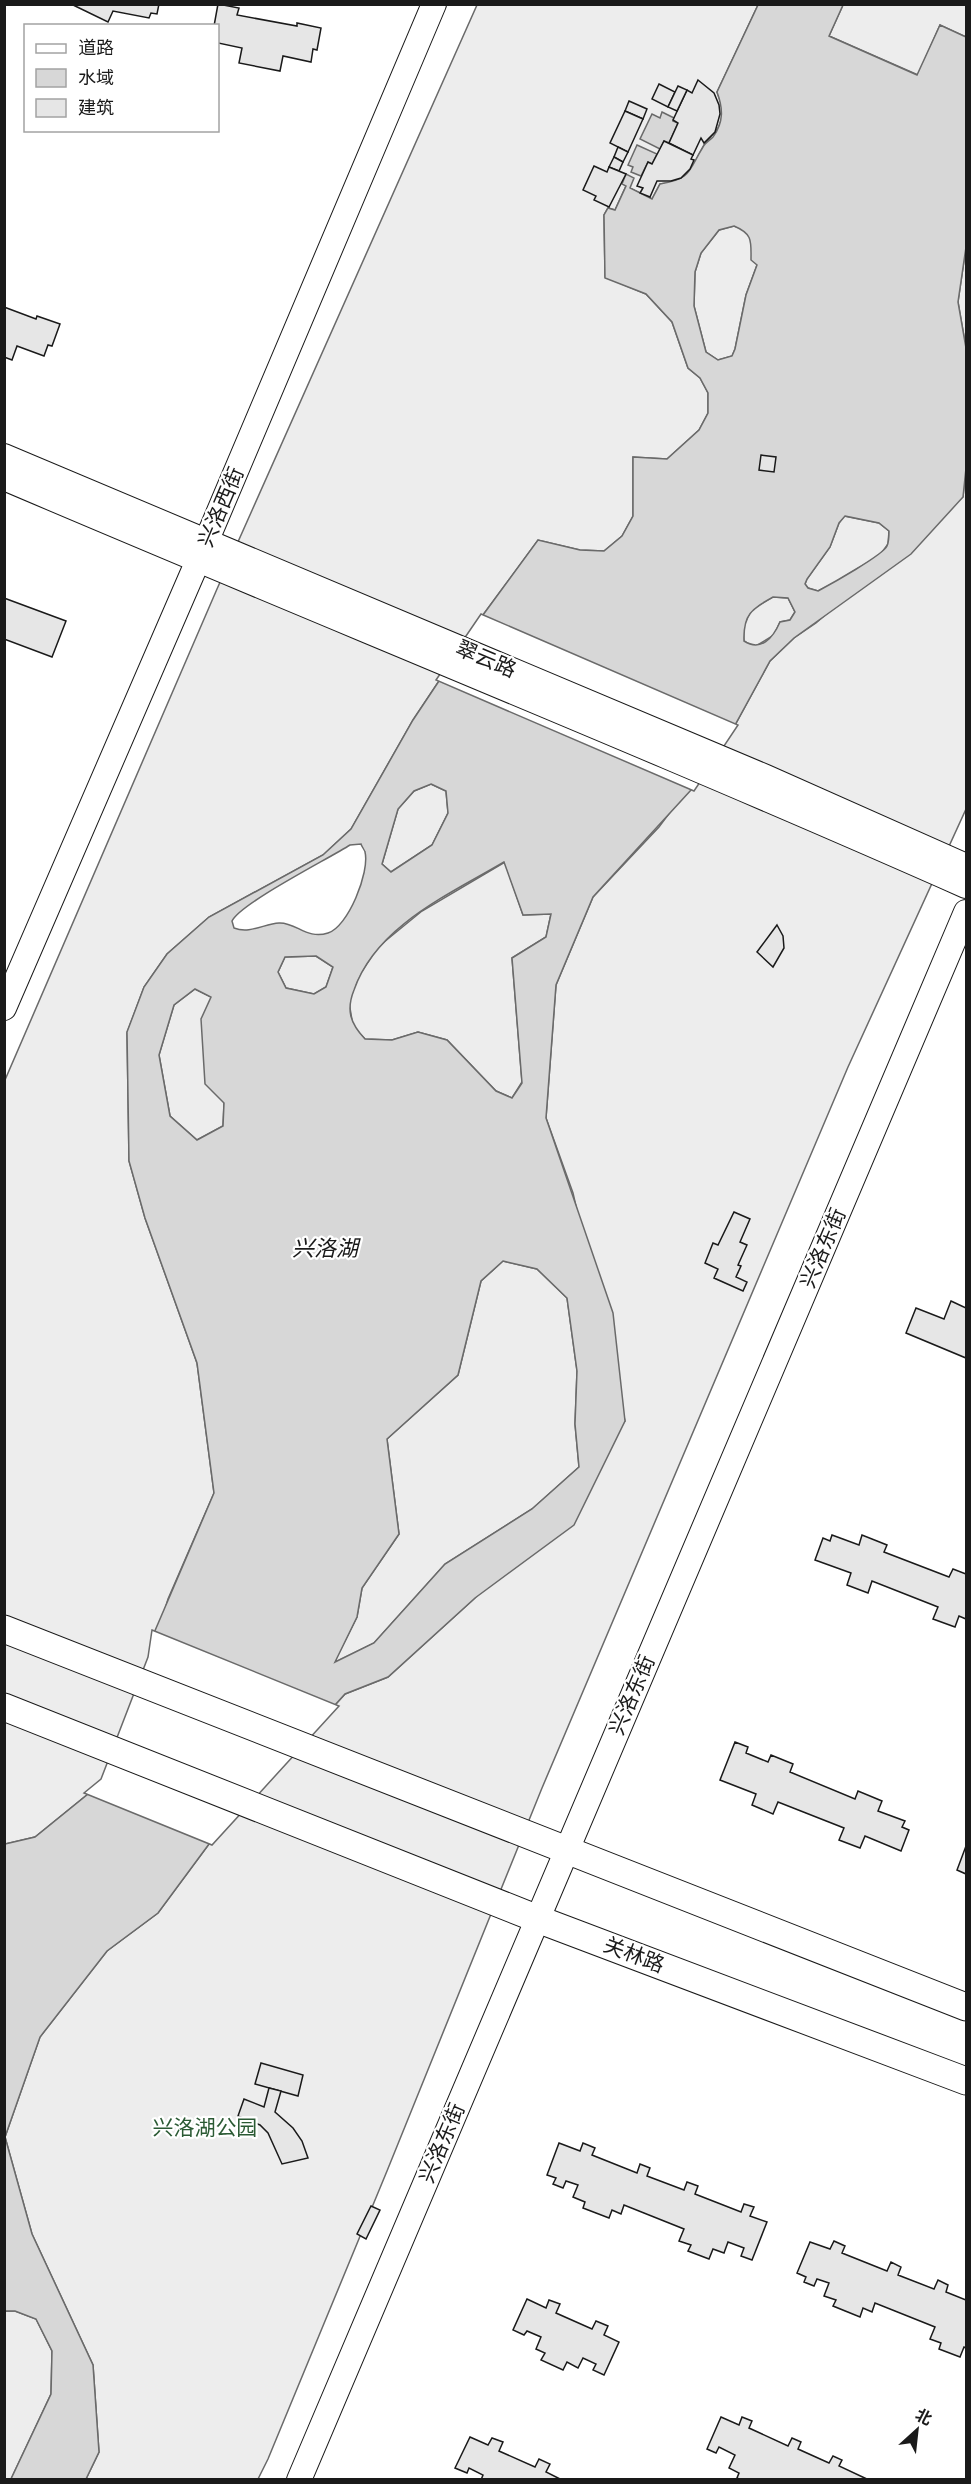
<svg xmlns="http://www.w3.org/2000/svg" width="971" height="2484" font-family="'Open Sans','Noto Sans SC',sans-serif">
  <rect width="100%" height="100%" fill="#fff"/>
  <g fill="#ededed" stroke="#6a6a6a" stroke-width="1.5">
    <polygon points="477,5 758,5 717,92 722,106 722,119 718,128 704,145 689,174 674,182 660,184 652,199 626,186 615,210 608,208 604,215 605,277 646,294 672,322 688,368 700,378 708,393 708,413 699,430 667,459 633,457 633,516 622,536 604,551 580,550 538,540 483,615 413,720 351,829 323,855 209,917 167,954 144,987 127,1033 129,1161 145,1218 197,1363 214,1493 168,1599 151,1658 104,1781 35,1837 5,1844 5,1080 217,589"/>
    <polygon points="843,5 966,5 966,37 940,25 918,75 829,36"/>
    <polygon points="734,226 745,230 751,239 757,265 746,295 735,349 732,356 718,360 706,352 694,306 695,272 701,253 719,230"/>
    <polygon points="966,247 966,348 958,302"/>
    <polygon points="966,468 966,809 848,1067 542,1788 387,2171 268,2459 258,2479 86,2479 99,2452 93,2365 32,2234 5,2137 40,2037 107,1951 158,1913 209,1844 345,1694 388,1677 475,1598 625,1421 573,1193 546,1118 556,985 593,897 659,827 735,725 770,661 794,638 816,623 963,497"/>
    <polygon points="844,516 879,523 889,531 888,544 880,555 834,583 818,591 808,588 805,584 807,579 830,547 839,523"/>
    <polygon points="773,597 788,598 795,612 790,620 780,622 774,635 756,646 752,646 744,641 743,626 752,609"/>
    <polygon points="431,784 446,791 448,813 432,845 391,872 382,864 398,809 414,791"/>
    <polygon points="505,862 523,915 551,914 546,937 512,958 522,1082 512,1098 496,1091 447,1040 418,1032 392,1040 365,1039 353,1026 349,1002 358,977 378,947 422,911"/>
    <polygon points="316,956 333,967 326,987 314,994 286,988 278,972 285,957"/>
    <polygon points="195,989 211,997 224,1103 223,1126 197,1140 170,1116 159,1055 174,1005"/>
    <polygon points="503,1261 537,1269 567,1298 577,1371 575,1424 579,1467 532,1509 445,1564 374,1643 334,1663 357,1617 362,1588 399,1534 387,1439 458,1375 481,1281"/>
    <polygon points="5,2311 15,2311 36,2319 52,2351 51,2394 11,2479 5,2480"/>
  </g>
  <g fill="#d7d7d7" stroke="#6a6a6a" stroke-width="1.5" fill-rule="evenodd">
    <path d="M758 5H843L829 36 917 75 940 25 966 37V247L958 302 966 348V468L963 497 911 554 794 638 770 661 735 725 691 790 593 897 556 985 546 1118 613 1313 625 1421 574 1525 475 1598 388 1677 345 1694 209 1844 158 1913 107 1951 40 2037 5 2137 32 2234 93 2365 99 2452 86 2479H11L51 2394 52 2351 36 2319 15 2311H5V1844L35 1837 104 1781 144 1677 154 1633 214 1493 197 1363 145 1218 129 1161 127 1032 144 987 167 954 209 917 323 855 351 829 413 720 483 615 538 540 580 550 604 551 622 536 633 516V457L667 459 699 430 708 413V393L700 378 688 368 672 322 646 294 605 278 604 215 608 208 615 210 626 186 622 184 626 174 634 178 630 188 652 199 660 184C692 179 688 171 703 147 705 143 709 141 713 137 724 122 723 108 717 92ZM734 226C753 234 751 241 751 260L757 265 746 295 735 349 732 356 718 360 706 352 694 306 695 272 701 253 719 230ZM845 516 879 523 889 531C889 536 889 542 887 546 883 555 831 584 818 591L808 588 805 584 807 579 830 547 839 523ZM773 597 788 598 795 612 790 620 780 622C773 638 761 652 744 641 743 614 752 609 773 597ZM431 784 446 791 448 813 432 845 391 872 382 864 398 809 414 791ZM361 844C361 845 365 851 365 852 370 872 348 927 328 933 307 940 296 922 279 923 264 924 250 934 234 928L232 921C241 903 328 859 350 845ZM504 862 523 915 551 914 546 937 512 958 522 1083 512 1098 496 1091 447 1040 418 1032 392 1040 365 1039C350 1023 346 1010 354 990 376 926 450 894 504 862ZM316 956 333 967 326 987 314 994 286 988 278 972 285 957ZM195 989 211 997 201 1019 205 1084 224 1103 223 1126 197 1140 170 1116 159 1055 174 1005ZM503 1261 537 1269 567 1298 577 1371 575 1424 579 1467 532 1509 445 1564 374 1643 335 1662 357 1617 362 1588 399 1534 387 1439 458 1375 481 1281Z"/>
    <polygon points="662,112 674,118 673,121 678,123 669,143 664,141 660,149 640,139 652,114 660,118"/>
    <polygon points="637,145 657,154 652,164 648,162 641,176 631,172 633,167 628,165"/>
  </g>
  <g fill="#fff" stroke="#6a6a6a" stroke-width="1.5">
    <polygon points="481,614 738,725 694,791 436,680"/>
    <polygon points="152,1630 339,1706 212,1845 84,1793 101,1779 148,1657"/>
  </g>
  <g fill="#e6e6e6" stroke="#1a1a1a" stroke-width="1.5">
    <polygon points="71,4 159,4 157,14 151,13 149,18 113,11 108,22"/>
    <polygon points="218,4 239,8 237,15 297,26 297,23 321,28 317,50 313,49 311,62 283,56 280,71 239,63 242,48 218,43 218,26 214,26"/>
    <polygon points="698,80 714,93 719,105 720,114 715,132 704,143 701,138 693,155 669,143 678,123 673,120 687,90 692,93"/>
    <polygon points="659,84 675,92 668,107 652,99"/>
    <polygon points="678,86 687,90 677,111 668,107"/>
    <polygon points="629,101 647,109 643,119 625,111"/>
    <polygon points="625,111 643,119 628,152 610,143"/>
    <polygon points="664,141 693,155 691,159 694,160 690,169 681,178 671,181 657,181 650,197 640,193 643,188 637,186 648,162 652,164"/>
    <polygon points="618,147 628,152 623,162 614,157"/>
    <polygon points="614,157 623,162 619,171 609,167"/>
    <polygon points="594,166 607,172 609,167 626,174 609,207 594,200 596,196 583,190"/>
    <polygon points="4,307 36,319 37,316 60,324 52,346 48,345 44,356 17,346 12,360 4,357"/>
    <polygon points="761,455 776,457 774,472 759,470"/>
    <polygon points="4,598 66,621 52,657 4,639"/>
    <polygon points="777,925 783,936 784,948 773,967 757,952"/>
    <polygon points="734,1212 750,1219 740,1242 747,1245 738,1265 741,1266 736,1277 747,1282 743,1291 714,1278 718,1269 705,1263 713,1243 718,1245"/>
    <polygon points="951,1301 966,1308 966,1358 906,1333 916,1308 944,1319"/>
    <polygon points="832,1535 859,1545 862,1535 887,1545 884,1552 949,1577 953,1569 966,1574 966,1619 959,1616 955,1627 933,1619 938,1607 872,1581 868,1593 847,1585 851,1573 815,1560 823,1538 830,1541"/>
    <polygon points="735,1742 748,1747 746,1753 768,1762 771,1755 793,1764 790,1772 855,1799 858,1791 882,1801 878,1811 905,1821 902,1827 909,1830 901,1851 865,1836 860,1848 839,1840 844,1828 778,1802 773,1814 752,1805 756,1794 720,1780"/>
    <polygon points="966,1846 966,1874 957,1870"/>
    <polygon points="261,2063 303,2075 298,2096 255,2084"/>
    <polygon points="269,2088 281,2091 275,2112 293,2128 302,2141 308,2158 282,2164 268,2133 260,2125 238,2116 244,2099 264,2107"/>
    <polygon points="559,2143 580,2151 583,2143 595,2148 592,2155 637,2173 640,2164 650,2168 647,2176 684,2190 687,2182 698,2186 695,2194 741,2212 744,2204 754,2207 750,2216 767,2222 752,2260 741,2256 744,2248 728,2242 724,2253 713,2249 709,2259 688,2251 691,2245 679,2241 684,2229 624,2205 621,2214 612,2210 609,2218 583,2208 585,2202 573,2197 578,2185 566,2181 563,2188 553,2184 556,2178 547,2175"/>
    <polygon points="371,2206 380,2210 366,2239 357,2234"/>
    <polygon points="834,2241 845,2246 842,2253 887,2271 891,2262 901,2267 898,2275 934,2289 938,2280 948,2285 946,2292 966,2300 966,2348 964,2347 960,2357 939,2349 941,2343 930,2339 935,2327 875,2303 872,2312 863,2308 860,2317 833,2306 836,2300 824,2296 829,2283 817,2279 814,2286 804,2282 806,2277 797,2273 810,2242 830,2249"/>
    <polygon points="527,2299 546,2308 549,2300 560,2304 556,2313 592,2329 596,2321 608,2326 604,2335 619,2342 604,2375 593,2370 596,2364 583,2358 578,2368 567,2362 563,2370 541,2360 545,2353 536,2349 541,2337 527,2331 524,2335 513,2330"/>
    <polygon points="721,2417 739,2425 742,2417 752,2421 749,2428 788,2446 792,2438 801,2442 798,2449 829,2463 833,2456 842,2460 839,2466 869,2480 741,2480 737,2478 739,2473 729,2468 735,2455 719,2447 716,2453 707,2449"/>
    <polygon points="470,2437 488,2445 492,2438 503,2442 499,2451 535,2467 539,2459 550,2464 546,2472 562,2480 481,2480 483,2475 469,2468 467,2473 455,2468"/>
  </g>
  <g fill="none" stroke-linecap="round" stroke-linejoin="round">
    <g stroke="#1a1a1a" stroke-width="26">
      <g id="secondary">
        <polyline points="4,456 766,777 966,866"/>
        <path d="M4 478C325 615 648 745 966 886"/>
        <polyline points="4,1008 206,542 434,4"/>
        <polyline points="299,2480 966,912"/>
      </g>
    </g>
    <g stroke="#1a1a1a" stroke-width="29">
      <g id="primary">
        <polyline points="4,1629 966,2007"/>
        <polyline points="4,1707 548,1923 966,2081"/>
      </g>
    </g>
    <use href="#secondary" stroke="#fff" stroke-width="24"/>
    <use href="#primary" stroke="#fff" stroke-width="27"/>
  </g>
  <g text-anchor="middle" stroke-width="4.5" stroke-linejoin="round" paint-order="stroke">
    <g font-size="21" fill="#1a1a1a" stroke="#fff">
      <text transform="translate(221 507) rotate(-67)" y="7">兴洛西街</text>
      <text transform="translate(486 659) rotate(23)" y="7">翠云路</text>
      <text transform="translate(823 1248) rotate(-67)" y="7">兴洛东街</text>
      <text transform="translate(632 1695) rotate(-67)" y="7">兴洛东街</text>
      <text transform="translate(634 1955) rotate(21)" y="7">关林路</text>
      <text transform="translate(442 2143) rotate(-67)" y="7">兴洛东街</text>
    </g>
    <g font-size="21" fill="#2b5a34" stroke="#fff">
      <text x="205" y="2135">兴洛湖公园</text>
    </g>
    <g font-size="22" font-style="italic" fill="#1a1a1a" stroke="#fff">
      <text x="325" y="1256">兴洛湖</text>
    </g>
  </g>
  <rect width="971" height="2484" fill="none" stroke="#1a1a1a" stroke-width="12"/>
  <rect x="24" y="24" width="195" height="108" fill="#ffffff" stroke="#a3a3a3" stroke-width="1.5"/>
  <rect x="36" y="44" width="30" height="9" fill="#ffffff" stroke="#a3a3a3" stroke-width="1.5"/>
  <text x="78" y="54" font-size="18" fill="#1a1a1a">道路</text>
  <rect x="36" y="69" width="30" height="18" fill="#d7d7d7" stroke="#a3a3a3" stroke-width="1.5"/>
  <text x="78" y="84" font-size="18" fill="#1a1a1a">水域</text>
  <rect x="36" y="99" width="30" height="18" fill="#e6e6e6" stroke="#a3a3a3" stroke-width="1.5"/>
  <text x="78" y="114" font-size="18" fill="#1a1a1a">建筑</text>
  <g transform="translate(917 2430) rotate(27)" stroke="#ffffff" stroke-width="4.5" paint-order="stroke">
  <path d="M0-4.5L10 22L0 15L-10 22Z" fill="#1a1a1a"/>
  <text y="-9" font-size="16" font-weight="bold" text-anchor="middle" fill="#1a1a1a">北</text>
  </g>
</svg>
